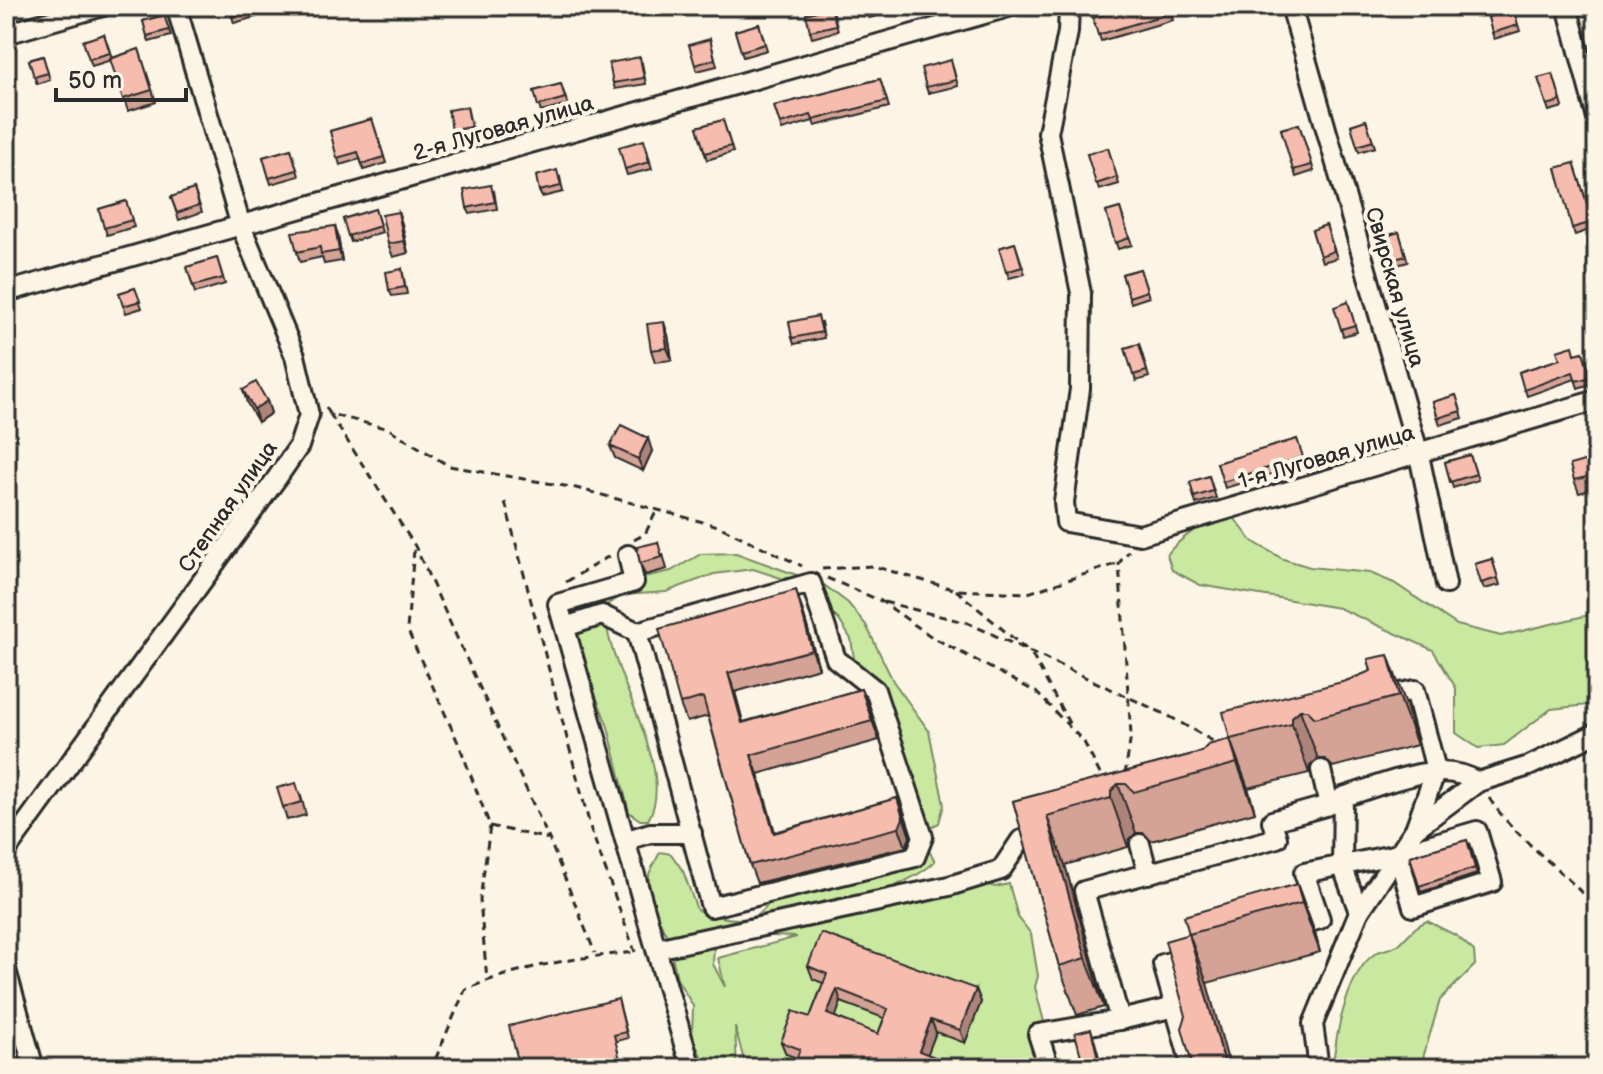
<svg xmlns="http://www.w3.org/2000/svg" width="1603" height="1074" font-family="'Balsamiq Sans',sans-serif">
  <rect width="100%" height="100%" fill="#fcf5e5"/>
  <filter id="ink" filterUnits="userSpaceOnUse"><feTurbulence type="fractalNoise" baseFrequency=".0125" numOctaves="2"/><feDisplacementMap in="SourceGraphic" scale="16" xChannelSelector="R" yChannelSelector="G"/><feConvolveMatrix kernelMatrix="1 2 1 2 8 2 1 2 1" color-interpolation-filters="sRGB"/></filter>
  <g filter="url(#ink)">
    <g fill="#c9e9a1" stroke="#7a8a66" stroke-width="2" fill-rule="evenodd">
      <path d="M1223 513 1235 519 1252 541 1283 559 1310 567 1370 573 1394 583 1457 625 1501 636 1597 613V704L1551 709 1504 745 1478 748 1456 733V688L1433 650 1339 608 1200 585 1172 570 1167 555C1177 540 1206 521 1223 513Z"/>
      <path d="M736 553 824 585 848 603 866 625 893 681 929 731 944 805 939 823 929 828 896 729 855 665 851 639 839 620 799 584 753 569 714 574 666 592 624 595 608 604C593 653 682 764 648 820H640L629 812 608 727 578 650 576 618 582 599 602 586 671 571 701 554Z"/>
      <path d="M894 849 929 851 935 861C925 874 889 888 871 899L970 879 995 887 1009 884 1018 917 1031 934 1038 976 1035 987 1056 1068H746L735 1027 737 1068H707L692 1037 693 1006 677 979 669 940 649 900V874L660 852 671 854 683 871 697 910C732 923 772 928 775 880L793 870ZM743 935 797 937 718 958 725 987 713 964 714 946 726 939Z"/>
      <path d="M1427 921 1457 936 1474 951 1475 965 1440 1000 1420 1068H1333C1335 1038 1347 971 1376 953 1383 949 1393 949 1399 944 1410 934 1413 927 1427 921Z"/>
    </g>
    <g fill="none" stroke-linecap="round" stroke-linejoin="round">
      <g stroke="#2b2b2b" stroke-width="24">
        <g id="minor">
          <polyline points="1069,6 1068,32 1048,133 1081,293 1080,389 1064,502 1066,522 1140,535 1597,400"/>
          <polyline points="1291,6 1419,455 1446,584"/>
          <polyline points="1567,6 1597,119"/>
          <polyline points="6,34 103,6"/>
          <polyline points="6,292 1012,6"/>
          <polyline points="628,555 634,582 558,604 656,949"/>
          <polyline points="565,627 602,615 637,632 811,583 836,659 875,690 923,837 915,857 711,907 637,632"/>
          <polyline points="1415,829 1478,782"/>
          <polyline points="627,840 650,833 692,833"/>
          <polyline points="1140,844 1148,874"/>
          <polyline points="6,851 277,478 299,446 309,415 295,356 241,226 176,6"/>
          <polyline points="1359,912 1415,829 1436,770 1415,690 1381,697"/>
          <polyline points="1289,928 1320,919 1304,873 1398,854 1477,831 1492,882 1413,907 1398,854"/>
          <polyline points="6,970 34,1068"/>
          <polyline points="1175,1007 1163,964 1191,956"/>
          <polyline points="691,1068 656,949 949,886 1001,870 1021,840 1048,833"/>
          <polyline points="1049,1068 1038,1034 1120,1020"/>
          <polyline points="1192,1068 1175,1007 1120,1020 1084,891 1277,838 1272,821 1329,805 1321,770"/>
          <path d="M1319 1068 1313 1024 1359 912 1342 865 1343 797C1385 785 1438 757 1478 782L1529 766 1597 733"/>
        </g>
      </g>
      <g stroke="#2b2b2b" stroke-width="3" stroke-dasharray="8 6" stroke-linecap="butt">
        <polyline points="326,407 330,414 389,429 449,466 576,488 718,526 802,566"/>
        <polyline points="330,414 415,546 549,839"/>
        <polyline points="505,502 591,830 635,952"/>
        <polyline points="634,540 645,534 657,510"/>
        <polyline points="414,550 407,629 460,747 490,826 480,900 487,980"/>
        <polyline points="822,569 873,566 956,590 1028,593 1119,563"/>
        <polyline points="827,578 881,601 932,637 1036,692 1084,742 1102,778"/>
        <polyline points="566,582 611,555"/>
        <polyline points="956,590 1026,649"/>
        <polyline points="884,602 968,623 1167,715 1218,744"/>
        <polyline points="1032,655 1070,725"/>
        <polyline points="1125,775 1131,735 1119,563 1129,551"/>
        <path d="M1489 798C1518 842 1564 869 1597 910"/>
        <polyline points="490,826 549,839 595,953"/>
        <path d="M425 1068 435 1060 465 990C517 966 580 957 636 952"/>
      </g>
      <use href="#minor" stroke="#fcf5e5" stroke-width="18"/>
    </g>
    <g fill="#d4a396" stroke="#2b2b2b" stroke-width="2" fill-rule="evenodd">
      <polygon points="6,6 22,6 14,8 16,13 6,16"/>
      <polygon points="229,6 256,6 259,16 234,23"/>
      <polygon points="865,6 895,6 896,11 869,18"/>
      <polygon points="1169,6 1173,20 1101,41 1093,18"/>
      <polygon points="1237,6 1250,6 1239,10"/>
      <polygon points="1513,9 1520,31 1494,39 1488,17"/>
      <polygon points="834,14 838,31 812,38 810,31"/>
      <polygon points="164,15 171,36 149,42 143,21"/>
      <polygon points="759,24 767,50 743,57 735,31"/>
      <polygon points="104,34 112,58 139,49 156,102 128,111 111,60 92,66 83,41"/>
      <polygon points="710,39 717,66 697,71 695,65"/>
      <polygon points="43,56 50,80 37,84 29,60"/>
      <polygon points="951,60 958,86 928,93 926,87"/>
      <polygon points="642,63 646,84 615,89 613,83"/>
      <polygon points="1553,74 1563,107 1549,111 1538,78"/>
      <polygon points="880,79 889,107 815,126 813,121 782,130 774,106"/>
      <polygon points="561,84 568,105 541,112 534,91"/>
      <polygon points="467,107 473,133 454,136 452,130"/>
      <polygon points="372,119 386,163 364,170 360,159 340,165 330,131"/>
      <polygon points="723,120 733,152 707,160 697,127"/>
      <polygon points="1366,120 1375,147 1359,152 1351,125"/>
      <polygon points="1299,124 1314,171 1296,177 1281,129"/>
      <polygon points="646,146 652,169 627,175 625,169"/>
      <polygon points="1108,148 1119,184 1099,190 1087,154"/>
      <polygon points="291,149 299,176 271,184 263,157"/>
      <polygon points="1574,163 1595,228 1575,235 1572,228"/>
      <polygon points="560,177 563,192 542,197 539,191"/>
      <polygon points="194,189 202,212 179,220 171,197"/>
      <polygon points="494,191 497,209 470,214 467,208"/>
      <polygon points="126,201 134,227 107,235 99,209"/>
      <polygon points="1120,208 1132,245 1118,249 1106,212"/>
      <polygon points="375,209 382,232 351,242 343,219"/>
      <polygon points="398,212 402,224 408,253 393,257 388,244"/>
      <polygon points="1326,225 1337,258 1322,262 1312,230"/>
      <polygon points="335,226 338,236 342,261 324,264 322,257 300,262 297,252"/>
      <polygon points="1399,232 1408,262 1390,267 1380,238"/>
      <polygon points="1015,243 1025,274 1009,278 999,248"/>
      <polygon points="217,258 225,284 195,293 187,267"/>
      <polygon points="402,269 407,294 392,296 389,290"/>
      <polygon points="1140,269 1149,297 1131,303 1122,274"/>
      <polygon points="135,288 142,308 126,313 119,293"/>
      <polygon points="1348,302 1357,332 1343,336 1341,329"/>
      <polygon points="821,322 824,338 794,344 792,338"/>
      <polygon points="668,335 672,360 655,362 651,350"/>
      <polygon points="1139,344 1149,377 1136,381 1125,348"/>
      <polygon points="1583,352 1593,383 1578,388 1575,379 1527,396 1519,372"/>
      <polygon points="243,390 267,401 271,413 258,422 247,403"/>
      <polygon points="1456,395 1463,418 1440,425 1433,402"/>
      <polygon points="1297,439 1305,464 1225,488 1217,463"/>
      <polygon points="610,446 652,451 643,471 615,458"/>
      <polygon points="1470,455 1478,480 1453,488 1445,462"/>
      <polygon points="1591,459 1597,478 1597,488 1579,493 1574,480"/>
      <polygon points="1209,476 1216,498 1196,504 1190,482"/>
      <polygon points="663,554 667,569 645,575 640,563"/>
      <polygon points="1492,559 1500,585 1484,589 1475,564"/>
      <polygon points="802,609 819,668 735,692 743,722 861,689 879,740 758,774 775,832 897,798 910,837 906,847 757,883 750,865 708,716 687,722 680,704"/>
      <polygon points="1368,659 1406,704 1417,745 1333,767 1325,759 1318,759 1310,766 1309,773 1248,788 1255,812 1151,841 1144,833 1136,833 1129,840 1128,847 1065,865 1104,1007 1077,1015 1059,966 1013,801 1201,752 1230,739 1346,681 1371,671"/>
      <polygon points="301,796 306,815 287,820 283,807"/>
      <polygon points="1467,840 1477,874 1421,892 1410,856"/>
      <polygon points="1297,884 1315,933 1320,952 1207,983 1186,1016 1189,934"/>
      <path d="M808 966 976 989 981 1002 965 1043 936 1032 927 1054 950 1068H793L797 1058 786 1054 781 1042 810 1017 823 983 813 979ZM841 1002 884 1018 878 1034 835 1017Z"/>
      <polygon points="618,999 628,1038 520,1068"/>
    </g>
    <g fill="#ac847a" stroke="#2b2b2b" stroke-width="2">
      <polygon points="398,212 402,224 408,253 404,241"/>
      <polygon points="335,226 338,236 342,261 339,251"/>
      <polygon points="664,322 668,335 672,360 667,348"/>
      <polygon points="267,401 271,413 258,422 254,409"/>
      <polygon points="648,438 652,451 643,471 638,459"/>
      <polygon points="796,590 802,609 819,668 812,650"/>
      <polygon points="1388,655 1406,704 1417,745 1399,696"/>
      <polygon points="728,673 735,692 748,741 742,723"/>
      <polygon points="1300,710 1318,759 1310,766 1309,773 1292,724 1292,717"/>
      <polygon points="1230,739 1248,788 1255,812 1237,763"/>
      <polygon points="751,755 758,774 780,851 774,833"/>
      <polygon points="1118,784 1136,833 1129,840 1128,847 1111,798 1111,791"/>
      <polygon points="897,798 910,837 906,847 899,828"/>
      <polygon points="1047,816 1065,865 1104,1007 1086,958"/>
      <polygon points="1297,884 1315,933 1320,952 1302,903"/>
      <polygon points="1189,934 1207,983 1230,1068 1226,1068"/>
      <polygon points="837,989 841,1002 832,1027 827,1014"/>
      <polygon points="976,989 981,1002 965,1043 960,1030"/>
      <polygon points="931,1020 936,1032 924,1064 919,1051"/>
      <polygon points="1091,1029 1095,1042 1102,1068 1100,1067"/>
    </g>
    <g fill="#f6bdaf" stroke="#2b2b2b" stroke-width="2" fill-rule="evenodd">
      <polygon points="229,6 255,6 256,10 232,17"/>
      <polygon points="865,6 890,6 866,11"/>
      <polygon points="1133,6 1168,6 1170,13 1098,35 1093,18"/>
      <polygon points="831,7 836,25 810,31 806,14"/>
      <polygon points="1513,9 1518,25 1492,33 1488,17"/>
      <polygon points="164,15 169,30 147,36 143,21"/>
      <polygon points="759,24 765,44 741,51 735,31"/>
      <polygon points="104,34 110,53 89,59 83,41"/>
      <polygon points="710,39 715,59 695,65 689,45"/>
      <polygon points="139,49 152,90 123,99 110,59"/>
      <polygon points="43,56 48,73 34,77 29,60"/>
      <polygon points="640,57 644,78 613,83 609,63"/>
      <polygon points="951,60 956,80 926,87 921,68"/>
      <polygon points="1553,74 1561,101 1547,105 1538,78"/>
      <polygon points="880,79 887,101 813,120 811,115 780,124 774,106"/>
      <polygon points="561,84 565,98 538,106 534,91"/>
      <polygon points="467,107 471,127 452,130 448,110"/>
      <polygon points="372,119 384,157 362,164 358,152 337,158 330,131"/>
      <polygon points="723,120 731,146 705,153 697,127"/>
      <polygon points="1366,120 1373,141 1357,146 1351,125"/>
      <polygon points="1299,124 1312,165 1293,170 1281,129"/>
      <polygon points="644,140 649,162 625,169 619,147"/>
      <polygon points="1108,148 1117,177 1096,184 1087,154"/>
      <polygon points="291,149 297,170 269,178 263,157"/>
      <polygon points="1574,163 1593,222 1572,228 1556,168"/>
      <polygon points="557,170 561,186 539,191 536,176"/>
      <polygon points="491,185 495,202 467,208 464,190"/>
      <polygon points="194,189 199,205 177,213 171,197"/>
      <polygon points="126,201 132,220 104,228 99,209"/>
      <polygon points="1120,208 1129,238 1115,243 1106,212"/>
      <polygon points="375,209 380,226 348,236 343,219"/>
      <polygon points="398,212 404,241 388,244 382,215"/>
      <polygon points="1326,225 1334,251 1320,256 1312,230"/>
      <polygon points="335,226 339,251 321,254 320,247 297,252 292,232"/>
      <polygon points="1399,232 1406,256 1387,261 1380,238"/>
      <polygon points="1015,243 1022,267 1006,272 999,248"/>
      <polygon points="217,258 223,278 193,286 187,267"/>
      <polygon points="402,269 405,287 389,290 386,272"/>
      <polygon points="1140,269 1147,291 1129,297 1122,274"/>
      <polygon points="135,288 140,301 123,306 119,293"/>
      <polygon points="1597,289 1597,308 1595,309 1591,290"/>
      <polygon points="1348,302 1355,325 1341,329 1334,307"/>
      <polygon points="818,316 822,332 792,338 789,322"/>
      <polygon points="664,322 667,348 651,350 647,324"/>
      <polygon points="1139,344 1147,371 1133,375 1125,348"/>
      <polygon points="1573,346 1575,354 1583,352 1591,377 1576,381 1573,372 1524,390 1519,372 1560,359 1557,351"/>
      <polygon points="256,382 267,401 254,409 243,390"/>
      <polygon points="1456,395 1461,411 1438,418 1433,402"/>
      <polygon points="621,425 648,438 638,459 610,446"/>
      <polygon points="1297,439 1303,457 1223,482 1217,463"/>
      <polygon points="1470,455 1476,474 1450,482 1445,462"/>
      <polygon points="1591,459 1595,475 1574,480 1570,465"/>
      <polygon points="1209,476 1213,491 1194,497 1190,482"/>
      <polygon points="658,542 662,557 640,563 637,547"/>
      <polygon points="1492,559 1498,578 1481,583 1475,564"/>
      <polygon points="796,590 812,650 728,673 742,723 861,689 872,721 751,755 774,833 897,798 903,818 899,828 750,865 703,697 680,704 659,629"/>
      <polygon points="1388,655 1399,696 1315,718 1307,710 1300,710 1292,717 1292,724 1230,739 1223,712 1346,681 1371,671 1368,659"/>
      <polygon points="1230,739 1237,763 1134,792 1126,784 1118,784 1111,791 1111,798 1047,816 1086,958 1059,966 1013,801 1201,752 1208,745"/>
      <polygon points="296,783 302,802 283,807 277,788"/>
      <polygon points="1467,840 1475,868 1419,886 1410,856"/>
      <polygon points="1297,884 1302,903 1189,934 1184,916"/>
      <path d="M821 933 976 989 960 1030 931 1020 919 1051 948 1062 945 1068H848L835 1063 833 1068H793L800 1049 781 1042 793 1011 810 1017 827 974 808 966ZM837 989 888 1009 878 1034 827 1014Z"/>
      <polygon points="1189,934 1226,1068 1193,1068 1182,1028 1186,1016 1165,941"/>
      <polygon points="618,999 626,1032 614,1035 622,1068 520,1068 509,1026"/>
      <polygon points="1091,1029 1100,1067 1084,1068 1075,1033"/>
    </g>
  </g>
  <g text-anchor="middle" stroke-width="8" stroke-linejoin="round" paint-order="stroke">
    <g font-size="22" fill="#2b2b2b" stroke="#fcf5e5">
      <text transform="translate(503 127) rotate(-16)" y="8">2-я Луговая улица</text>
      <text transform="translate(1396 287) rotate(74)" y="8">Свирская улица</text>
      <text transform="translate(1326 456) rotate(-16)" y="8">1-я Луговая улица</text>
      <text transform="translate(227 506) rotate(-55)" y="8">Степная улица</text>
    </g>
  </g>
  <rect width="1603" height="1074" fill="none" stroke="#fcf5e5" stroke-width="32"/>
  <rect x="16" y="16" width="1571" height="1042" fill="none" stroke="#2b2b2b" stroke-width="3" filter="url(#ink)"/>
  <path d="M56 88v12h130v-12" fill="none" stroke="#2b2b2b" stroke-width="4"/>
  <text x="68" y="88" font-size="24" fill="#2b2b2b" stroke="#fcf5e5" stroke-width="6" paint-order="stroke">50 m</text>
</svg>
